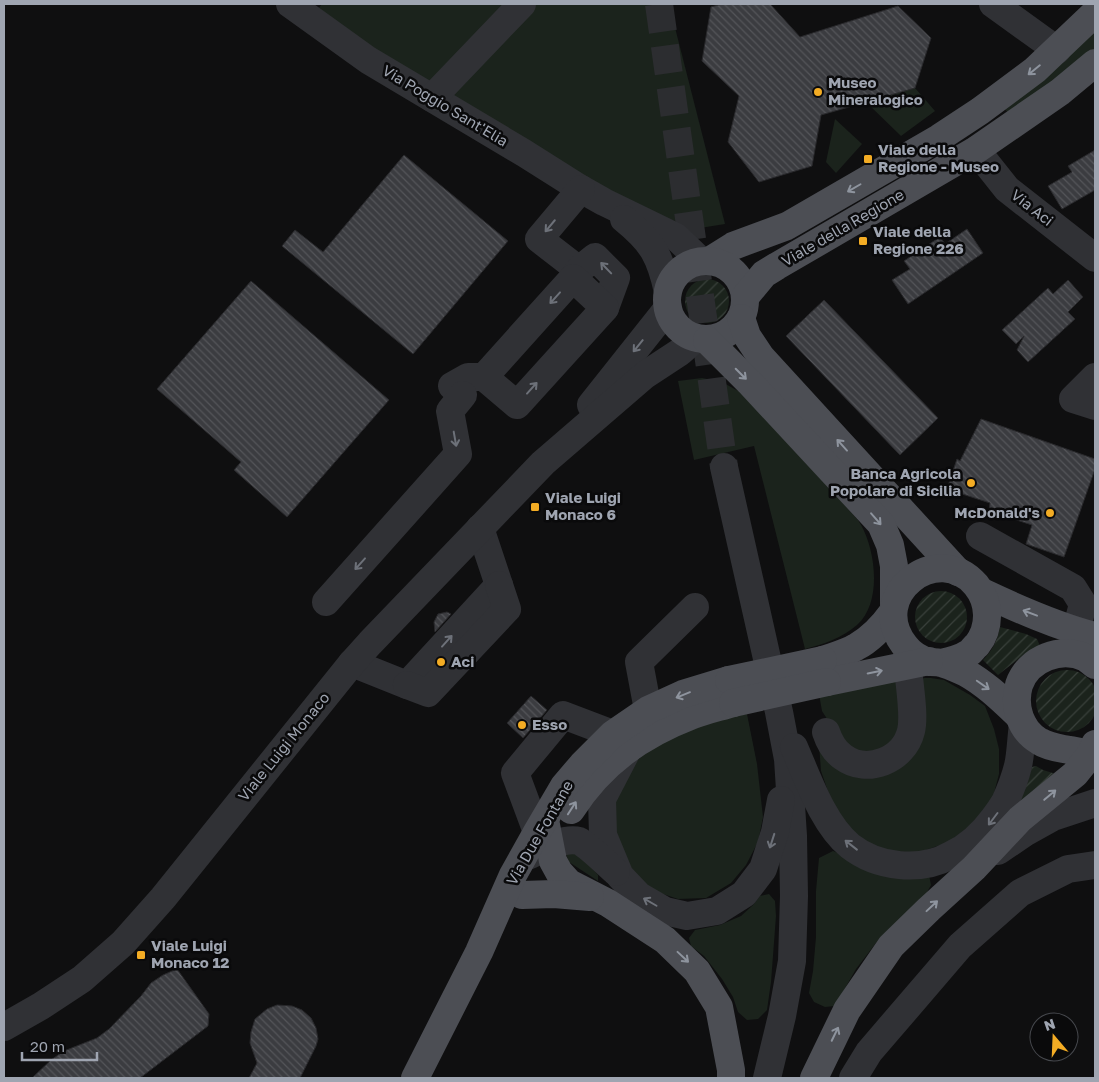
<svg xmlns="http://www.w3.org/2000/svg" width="1099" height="1082" font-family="'Golos Text',sans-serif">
  <defs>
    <pattern id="garden-furrows" width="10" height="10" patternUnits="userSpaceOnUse" patternTransform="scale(1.25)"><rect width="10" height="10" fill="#1b231c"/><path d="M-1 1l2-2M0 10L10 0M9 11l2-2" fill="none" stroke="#39403b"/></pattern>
    <pattern id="building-back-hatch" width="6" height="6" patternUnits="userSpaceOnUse" patternTransform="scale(1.25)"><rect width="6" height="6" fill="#3b3c40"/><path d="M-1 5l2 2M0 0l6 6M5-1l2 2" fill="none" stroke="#545559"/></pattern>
  </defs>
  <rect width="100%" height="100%" fill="#0f0f10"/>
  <g fill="#1b231c">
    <polygon points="322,4 669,4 725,224 700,228 653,215 446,99 318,9"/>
    <polygon points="1095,13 1095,63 1017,122 996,100"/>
    <polygon points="915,88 935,111 901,136 866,102"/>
    <polygon points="835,119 862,144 836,173 826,162"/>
    <path d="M702 378 722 382 740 392C766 420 792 448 818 476 829 487 839 498 849 510 853 515 858 519 861 525 876 551 882 603 857 625 842 638 824 644 805 649L754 446 694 460 678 381Z"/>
    <polygon points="897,678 904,686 898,745 867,758 840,739 822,711 819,694"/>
    <polygon points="924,678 931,678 944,680 970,695 985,706 994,729 999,749 999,774 992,801 976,821 949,842 920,852 887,852 866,843 848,828 831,800 821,771 819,744 898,763 918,682"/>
    <polygon points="747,714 757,764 763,817 758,842 746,865 731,883 706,898 678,899 651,890 635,877 613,826 614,800 621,774 658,743 711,721"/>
    <polygon points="577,851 598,875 598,881 569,862 566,854"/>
    <polygon points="833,851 843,855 929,875 931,885 925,896 879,939 856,969 835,1006 825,1007 814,1002 809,993 813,971 816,937 816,891 819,858"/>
    <polygon points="769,894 775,901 776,916 771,982 767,1010 758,1019 747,1020 738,1012 733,997 722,979 704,956 691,946 689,938 695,930 720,925 741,916 753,905 760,896"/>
  </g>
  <g fill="url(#garden-furrows)">
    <circle cx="707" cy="301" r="22"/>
    <circle cx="941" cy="617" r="26"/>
    <path d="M1000 627 1026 634 1037 639 1040 646 1026 653 998 675 983 660C993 650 997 641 1000 627Z"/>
    <circle cx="1067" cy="701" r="31"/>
    <polygon points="1036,766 1043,770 1056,774 1018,804 1027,783 1032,767"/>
  </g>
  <g fill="url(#building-back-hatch)" stroke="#29292c">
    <polygon points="722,4 770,4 800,37 898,6 931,38 915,88 821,115 812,166 759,182 728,142 739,96 702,61 711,7"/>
    <polygon points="1095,150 1095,190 1062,209 1048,186 1072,172 1068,166"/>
    <polygon points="404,155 508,241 413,354 282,246 295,230 323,252"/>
    <polygon points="967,229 983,253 908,304 892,280 910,269 904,261 940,237 945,244"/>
    <polygon points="1068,280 1083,297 1068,312 1075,319 1028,362 1017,350 1024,336 1016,344 1002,330 1048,288 1053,294"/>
    <polygon points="251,281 389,400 287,517 234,470 241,462 157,389"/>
    <polygon points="824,300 938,418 900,455 786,336"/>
    <polygon points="981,419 1095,459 1095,469 1064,557 1026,544 1032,525 989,511 990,503 947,489 957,459 960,461"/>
    <polygon points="447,612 451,614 435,632 434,622 438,614"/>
    <polygon points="531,696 547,710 523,738 507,723"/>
    <polygon points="177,969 209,1014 208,1026 140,1078 32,1078 51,1060 64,1051 97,1038 109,1029 141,996 151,983 163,975"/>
    <polygon points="277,1005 292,1006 302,1010 311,1018 316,1028 318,1039 316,1046 300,1078 249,1078 257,1063 250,1043 251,1032 255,1019 267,1009"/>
  </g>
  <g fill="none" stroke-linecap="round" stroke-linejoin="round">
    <polyline stroke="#2c2d30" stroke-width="28" stroke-dasharray="28 14" stroke-linecap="butt" points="659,4 724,467"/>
    <g stroke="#303135" stroke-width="28">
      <polyline points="290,4 368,60 524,153 581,189 604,202 676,237 701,261"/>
      <polyline points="993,4 1057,50"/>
      <polyline points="432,98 522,4"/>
      <polyline points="976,150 1007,189 1095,258"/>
      <path d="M624 219C635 228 647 239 654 251 661 263 665 278 668 292"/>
      <polyline points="579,270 539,239 581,189"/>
      <polyline points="573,278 579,270 595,257 616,278 605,308"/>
      <polyline points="1095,377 1073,399 1095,406"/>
      <polyline points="452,386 468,377 484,377 517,405 605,308 573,278 484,377"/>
      <polyline points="591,405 668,308"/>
      <polyline points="724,467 779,712 788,759 793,836 794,896 792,961 782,1016 767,1078"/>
      <polyline points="980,536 1073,588 1083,604 1076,631 1072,649"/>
      <polyline points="326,602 458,454 450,411 463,395"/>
      <polyline points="352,663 407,685 499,585 480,528"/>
      <polyline points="407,685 428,693 507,609 499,585"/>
      <polyline points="648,710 639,662 695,607"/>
      <path d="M826 732C829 741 834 751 843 757 867 775 904 760 911 731 915 715 909 684 908 666"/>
      <path d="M794 747C808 779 823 824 850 846 878 868 921 872 951 855 968 847 983 833 994 818 998 813 1002 807 1005 802 1010 791 1015 778 1018 766 1021 753 1021 738 1023 724"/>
      <polyline points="628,749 602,799 603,835 620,876 639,896 665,911 687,916 717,911 744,894 763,869 775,832 781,800"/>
      <polyline points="537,832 515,773 563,715 613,734"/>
      <polyline points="998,851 1026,832 1053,817 1095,803"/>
      <path d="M530 855C542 849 565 837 579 841 588 845 608 865 616 872"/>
      <polyline points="4,1027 41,1006 82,979 123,943 163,898 352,663 370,643 543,463 645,375 680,352 696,338"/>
      <polyline points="853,1078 869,1052 960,946 1020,893 1068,869 1095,865"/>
    </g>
    <g stroke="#4c4e54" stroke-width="28">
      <polyline points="709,261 733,246 787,226 939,138 980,111 1035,70 1095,13"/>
      <circle cx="706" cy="300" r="39"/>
      <polyline points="745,297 764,274 777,266 976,150 1060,92 1095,63"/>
      <polyline points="741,318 747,336 761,357 958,572"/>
      <polyline points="707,340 749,382 881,524 890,545 894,566 894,604"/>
      <path d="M982 592C1018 609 1056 626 1095 636"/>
      <path d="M823 660C834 656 846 653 856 647 871 639 883 626 893 612"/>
      <path d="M941 663C951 661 960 659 969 653 972 651 974 647 977 645 991 627 990 602 976 585 938 540 865 595 905 646 911 654 921 660 930 662 934 662 938 662 941 663 949 665 959 670 966 673 986 684 1003 701 1019 716"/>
      <path d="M1095 665C1092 663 1089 660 1086 658 1062 646 1028 658 1019 685 1013 706 1020 730 1039 741 1048 747 1059 748 1069 750 1077 751 1086 754 1095 753"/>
      <polyline points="827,682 929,661"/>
      <path d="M571 810C601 763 641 735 693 715 706 710 720 707 733 703"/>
      <polyline points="545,820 553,861 559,872 569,883 608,903 665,940 697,971 719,1007 731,1070 731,1078"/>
      <polyline points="522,895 554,894 590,897"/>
      <polyline points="415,1078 479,952 513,875 537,832 564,786 582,765 613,734 648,710 683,694 729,680"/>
      <polyline points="814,1078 847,1010 891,946 929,909 974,868 1020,819 1075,774 1091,754 1095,744"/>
    </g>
    <g stroke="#4c4e54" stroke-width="28">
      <polyline points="729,680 823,660"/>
      <polyline points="733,703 827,682"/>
    </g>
  </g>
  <defs><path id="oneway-shaft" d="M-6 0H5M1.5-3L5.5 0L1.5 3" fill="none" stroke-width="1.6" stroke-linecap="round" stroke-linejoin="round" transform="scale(1.25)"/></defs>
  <g stroke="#8e949e">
    <use href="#oneway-shaft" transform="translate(1034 70) rotate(141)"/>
    <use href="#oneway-shaft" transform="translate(854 188) rotate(150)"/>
    <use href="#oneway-shaft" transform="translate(741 374) rotate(45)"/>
    <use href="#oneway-shaft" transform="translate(842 445) rotate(-132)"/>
    <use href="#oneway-shaft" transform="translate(876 519) rotate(49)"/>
    <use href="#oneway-shaft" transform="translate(1030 613) rotate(-159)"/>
    <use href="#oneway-shaft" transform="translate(875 672) rotate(-11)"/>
    <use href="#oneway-shaft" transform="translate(983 685) rotate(35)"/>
    <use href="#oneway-shaft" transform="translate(683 695) rotate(158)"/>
    <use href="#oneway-shaft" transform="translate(1050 795) rotate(-40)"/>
    <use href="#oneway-shaft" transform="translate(572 808) rotate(-57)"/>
    <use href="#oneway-shaft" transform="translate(932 906) rotate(-43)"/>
    <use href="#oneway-shaft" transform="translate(683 957) rotate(43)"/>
    <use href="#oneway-shaft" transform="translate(835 1034) rotate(-64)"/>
  </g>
  <g stroke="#6d7179">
    <use href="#oneway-shaft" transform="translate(550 226) rotate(130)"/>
    <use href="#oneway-shaft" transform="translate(606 268) rotate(-134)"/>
    <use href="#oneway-shaft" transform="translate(555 298) rotate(132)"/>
    <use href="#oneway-shaft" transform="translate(638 346) rotate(129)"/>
    <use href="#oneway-shaft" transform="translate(532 388) rotate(-48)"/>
    <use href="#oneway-shaft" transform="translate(455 439) rotate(80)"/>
    <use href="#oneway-shaft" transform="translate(360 564) rotate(132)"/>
    <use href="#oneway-shaft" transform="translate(447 641) rotate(-48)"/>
    <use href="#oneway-shaft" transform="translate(993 819) rotate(127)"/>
    <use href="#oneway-shaft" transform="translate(772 841) rotate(108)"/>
    <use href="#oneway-shaft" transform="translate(851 845) rotate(-142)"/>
    <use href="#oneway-shaft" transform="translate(650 902) rotate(-150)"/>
  </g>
  <g fill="#f3ac24" stroke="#0a0a0b" stroke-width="2">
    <circle cx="818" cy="92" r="5"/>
    <rect x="863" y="154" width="10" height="10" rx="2.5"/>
    <rect x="858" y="236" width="10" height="10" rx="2.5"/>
    <circle cx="971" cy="483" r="5"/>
    <rect x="530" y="502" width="10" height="10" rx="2.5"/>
    <circle cx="1050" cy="513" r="5"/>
    <circle cx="441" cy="662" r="5"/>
    <circle cx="522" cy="725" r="5"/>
    <rect x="136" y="950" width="10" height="10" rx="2.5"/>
  </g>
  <g text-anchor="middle" stroke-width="5" stroke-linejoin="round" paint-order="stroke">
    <g font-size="15" font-weight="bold" fill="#9fa5b1" stroke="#0a0a0b" text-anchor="start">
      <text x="828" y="88">Museo<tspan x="828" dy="17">Mineralogico</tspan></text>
      <text x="878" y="155">Viale della<tspan x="878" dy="17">Regione - Museo</tspan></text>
      <text x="873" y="237">Viale della<tspan x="873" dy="17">Regione 226</tspan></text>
      <text x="961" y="479" text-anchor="end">Banca Agricola<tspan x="961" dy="17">Popolare di Sicilia</tspan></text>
      <text x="545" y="503">Viale Luigi<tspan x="545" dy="17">Monaco 6</tspan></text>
      <text x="1040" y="518" text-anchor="end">McDonald's</text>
      <text x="451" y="667">Aci</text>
      <text x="532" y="730">Esso</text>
      <text x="151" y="951">Viale Luigi<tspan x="151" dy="17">Monaco 12</tspan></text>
    </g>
    <g font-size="15" fill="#9fa5b1" stroke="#0a0a0b">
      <text transform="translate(445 106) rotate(31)" y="5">Via Poggio Sant'Elia</text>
      <text transform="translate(1032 208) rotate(38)" y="5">Via Aci</text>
      <text transform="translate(843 228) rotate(-30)" y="5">Viale della Regione</text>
      <text transform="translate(284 747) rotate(-51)" y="5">Viale Luigi Monaco</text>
      <text transform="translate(540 833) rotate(-60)" y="5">Via Due Fontane</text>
    </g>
  </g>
  <rect width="1099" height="1082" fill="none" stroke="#9fa5b1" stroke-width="10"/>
  <g transform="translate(1054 1037) rotate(341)"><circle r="24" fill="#0a0a0b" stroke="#46484d"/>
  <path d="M0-4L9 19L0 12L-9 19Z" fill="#f3ac24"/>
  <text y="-8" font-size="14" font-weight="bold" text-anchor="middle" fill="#9fa5b1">N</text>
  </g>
  <path d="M22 1052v8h75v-8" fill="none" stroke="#9fa5b1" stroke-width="2.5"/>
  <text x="30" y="1052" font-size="15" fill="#9fa5b1" stroke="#0a0a0b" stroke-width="4" paint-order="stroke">20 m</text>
</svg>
